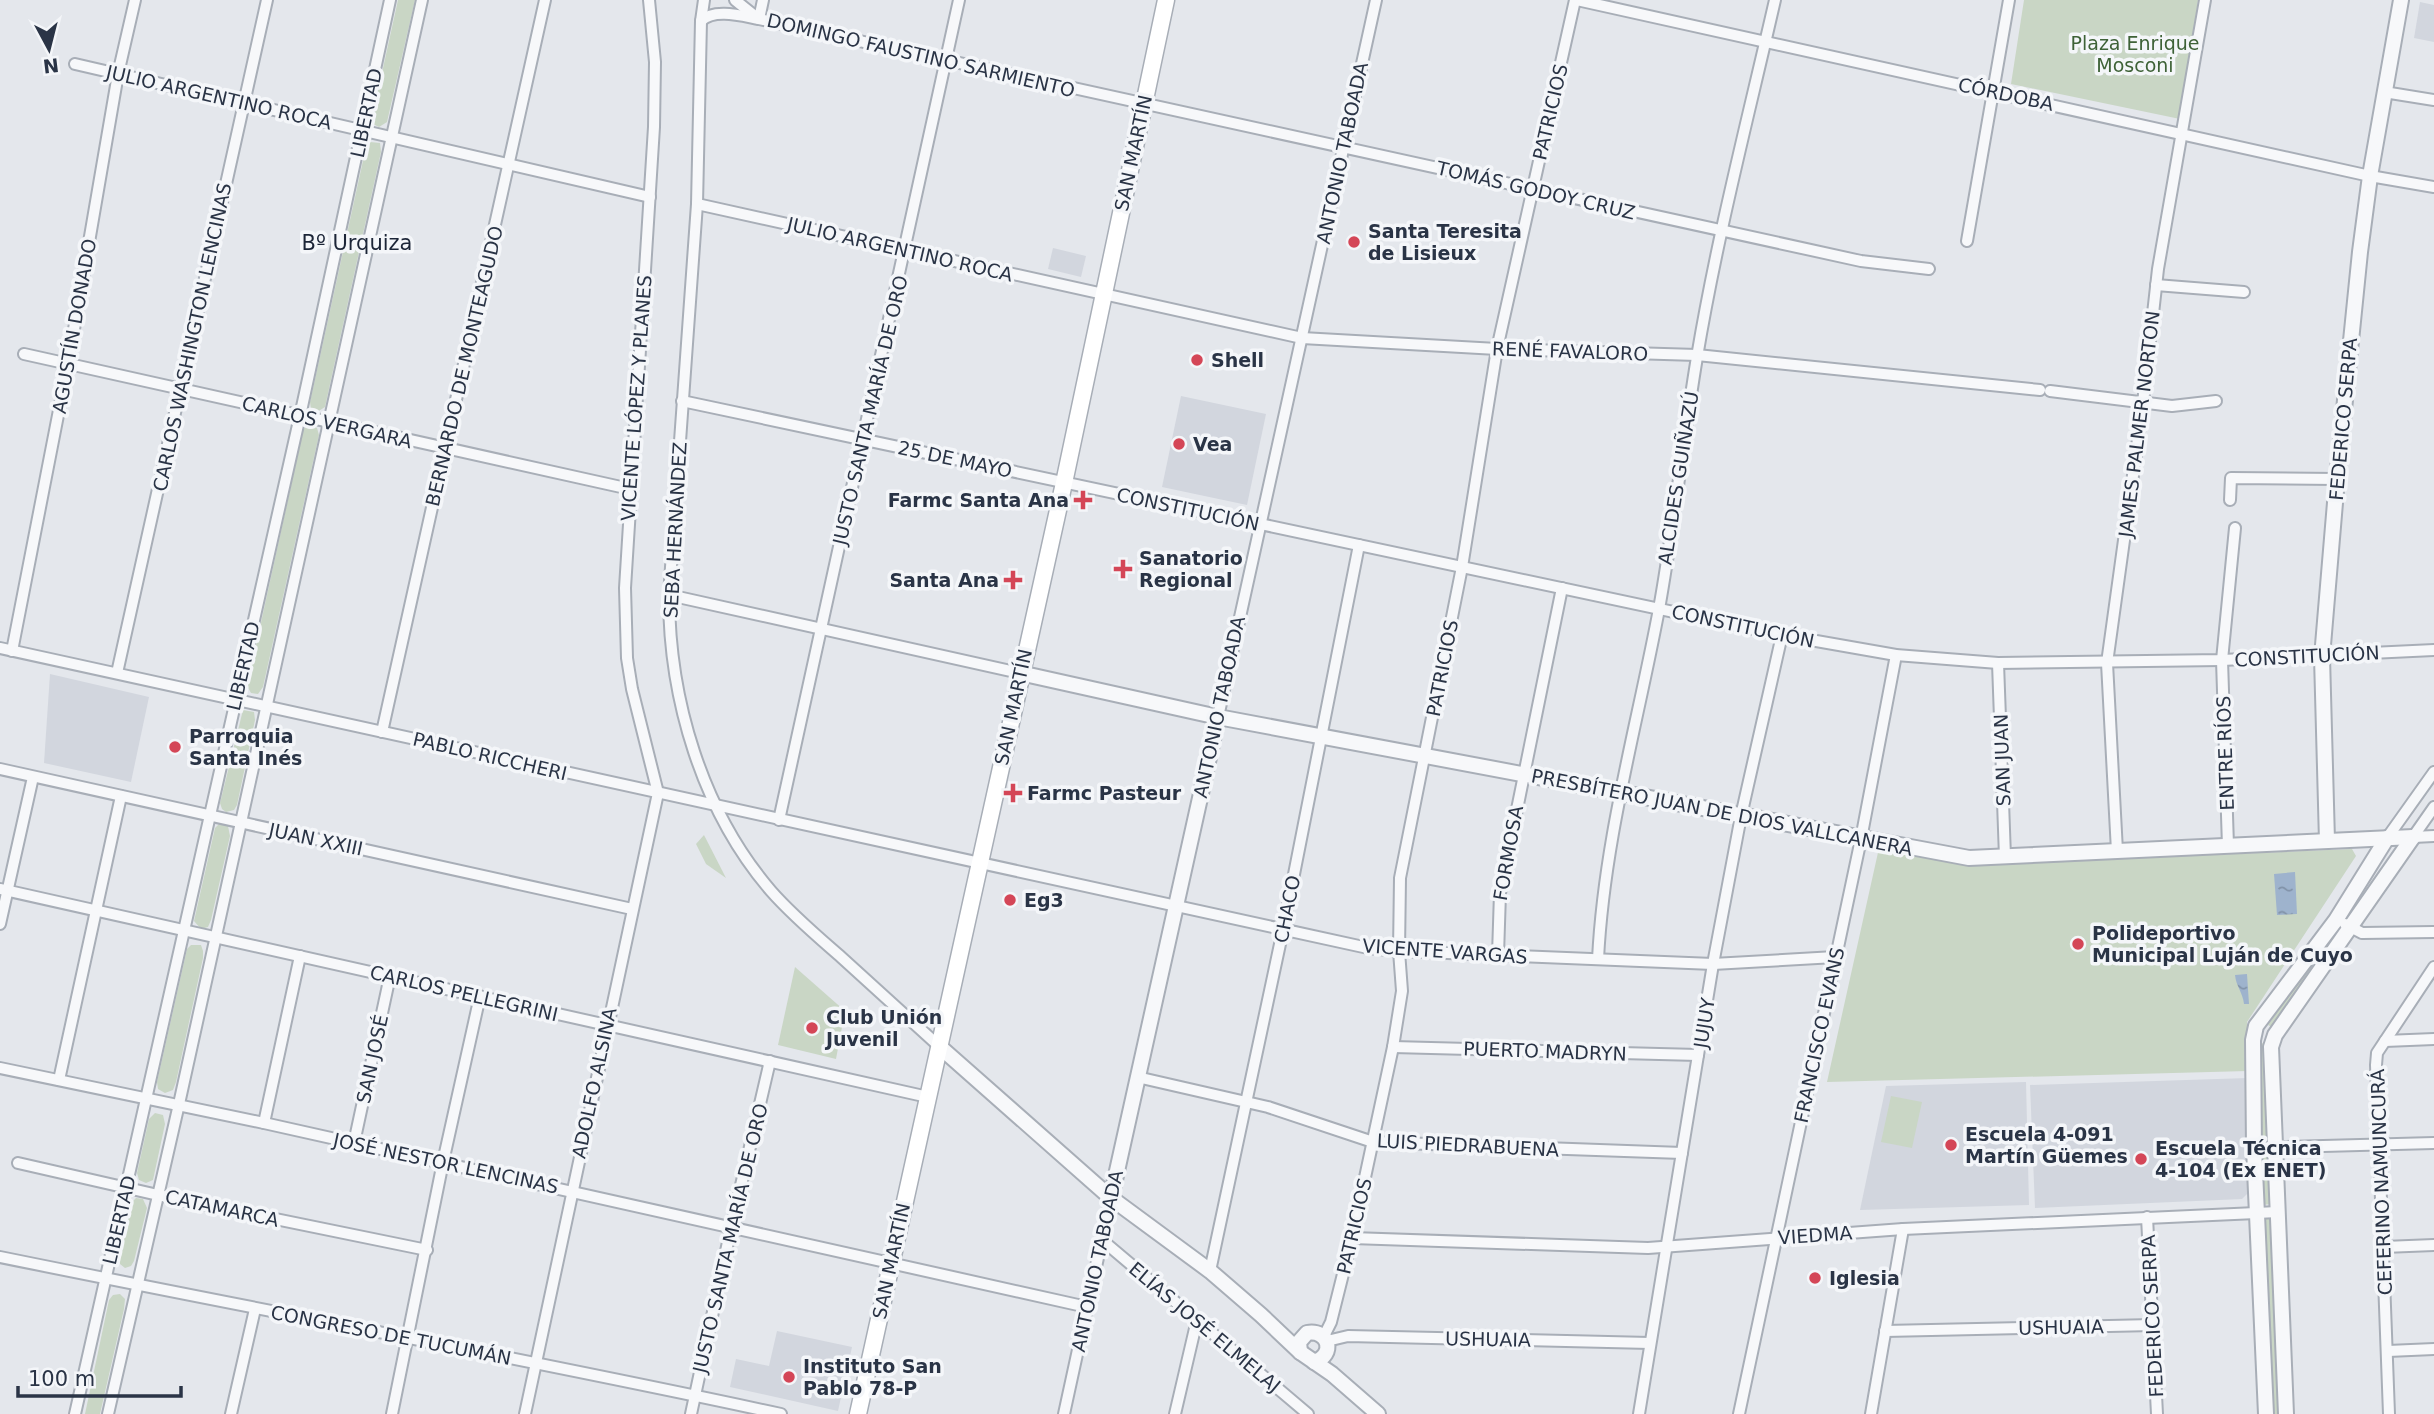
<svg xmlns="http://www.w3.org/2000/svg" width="2434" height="1414" font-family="'DejaVu Sans',sans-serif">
  <defs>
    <pattern id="water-ripples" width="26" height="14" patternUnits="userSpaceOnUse" patternTransform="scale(1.75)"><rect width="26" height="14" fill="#9eb3cd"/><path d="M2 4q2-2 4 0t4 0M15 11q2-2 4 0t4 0" fill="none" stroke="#8192a8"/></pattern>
  </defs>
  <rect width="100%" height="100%" fill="#e4e7ec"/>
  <g fill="#d2d6de">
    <polygon points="2420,2 2434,5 2434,42 2414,38"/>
    <polygon points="1053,248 1086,256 1081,277 1048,269"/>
    <polygon points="1181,396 1266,414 1247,505 1162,487"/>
    <polygon points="50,674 149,697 131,782 44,763"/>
    <polygon points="2248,1078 2250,1191 2242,1199 2035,1208 2030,1085"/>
    <polygon points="2026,1082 2029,1205 1860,1210 1886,1086"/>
    <polygon points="777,1331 852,1347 838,1411 730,1387 736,1359 769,1366"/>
  </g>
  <g fill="#c9d6c5">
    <polygon points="398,0 415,0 387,122 379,127 373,124 372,118"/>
    <polygon points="2024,0 2198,0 2180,119 2011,84"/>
    <polygon points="370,142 380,143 381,152 325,407 317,412 311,409 310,402 366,147"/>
    <polygon points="313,426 317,428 319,435 263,687 258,694 251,693 247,686 303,431 305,427"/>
    <polygon points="243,710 254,712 255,720 237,805 234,810 226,812 222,809 220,803"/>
    <polygon points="219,824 228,826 230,836 211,920 208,927 201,929 194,921 215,828"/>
    <polygon points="704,835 726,878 706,864 696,844"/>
    <polygon points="1879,848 1964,865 2352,849 2356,856 2247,1022 2248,1071 1827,1082"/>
    <polygon points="2331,933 2342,933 2276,1029 2268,1025"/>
    <polygon points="191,945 201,945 203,951 203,958 176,1082 173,1090 165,1093 158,1089 157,1082 187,949"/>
    <polygon points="795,967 845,1011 836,1059 778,1045"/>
    <polygon points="2266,1043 2269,1140 2260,1140 2256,1044"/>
    <polygon points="1891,1096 1922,1102 1912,1148 1881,1142"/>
    <polygon points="155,1113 163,1115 165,1124 153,1180 146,1183 139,1180 137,1173 149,1119"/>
    <polygon points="2261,1153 2270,1153 2272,1204 2262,1205"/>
    <polygon points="136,1198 143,1199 147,1208 134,1261 131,1266 125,1268 120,1264 119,1255 132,1202"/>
    <polygon points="2263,1216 2272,1216 2278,1414 2269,1414"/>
    <polygon points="120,1294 125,1299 124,1309 100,1414 85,1414 109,1300 113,1295"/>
  </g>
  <g fill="url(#water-ripples)">
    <polygon points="2295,872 2297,914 2277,915 2274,874"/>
    <path d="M2247 974 2249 1004H2244C2243 993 2236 986 2235 975Z"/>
  </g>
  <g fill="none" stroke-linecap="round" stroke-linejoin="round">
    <g stroke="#a8aeb7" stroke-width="14">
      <g id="minor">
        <path d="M704 0 701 21 697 204 669 595C669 699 702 811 771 891 792 915 817 936 841 957 874 987 907 1017 940 1047"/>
        <polyline points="735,0 756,17"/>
        <polyline points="1577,0 2370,176 2434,187"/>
        <polyline points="759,19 763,0"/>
        <path d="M701 21C714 8 742 16 759 19L1861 261 1929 269"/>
        <polyline points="75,64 650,197"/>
        <polyline points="2384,92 2434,100"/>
        <polyline points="697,204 1302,338 1497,349 1697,355 2040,390"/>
        <polyline points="1967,241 2009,0"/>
        <polyline points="2156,285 2244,292"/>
        <polyline points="24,354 630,489"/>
        <polyline points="2050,391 2172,406 2216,401"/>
        <polyline points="682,401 1782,635 1896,655 1998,663 2222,660 2434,650"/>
        <polyline points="2230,500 2231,478 2337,479"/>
        <polyline points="669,595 1020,673"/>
        <polyline points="0,648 1368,948 1399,951 1713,964 1835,957"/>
        <polyline points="12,651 68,364 118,74 135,0"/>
        <polyline points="1998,663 2005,857"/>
        <polyline points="117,673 267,0"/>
        <polyline points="1218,717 1376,0"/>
        <polyline points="382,732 545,0"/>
        <polyline points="0,769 632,909"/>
        <polyline points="779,820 959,0"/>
        <polyline points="2413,837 2434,807"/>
        <polyline points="2413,837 2434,836"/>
        <polyline points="2387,838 2434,772"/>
        <polyline points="2228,846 2222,660 2235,528"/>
        <polyline points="2117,851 2107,663 2143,403 2158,269 2205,0"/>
        <polyline points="0,889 928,1097"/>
        <polyline points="0,924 33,777"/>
        <polyline points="2345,924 2362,933 2434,932"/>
        <polyline points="1498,955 1500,893 1562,588"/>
        <path d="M1598 959C1604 840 1637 726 1659 609 1674 526 1683 441 1697 357 1717 237 1748 118 1775 0"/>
        <polyline points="2385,1041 2434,1039"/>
        <polyline points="1393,1047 1698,1055"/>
        <polyline points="0,1068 264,1123 1087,1307"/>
        <polyline points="1137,1077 1268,1107 1373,1142 1682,1153"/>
        <polyline points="59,1080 121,796"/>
        <polyline points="264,1123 300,956"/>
        <polyline points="354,1143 390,976"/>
        <polyline points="2254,1148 2434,1143"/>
        <polyline points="18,1163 158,1195 427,1250"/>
        <polyline points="2147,1217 2157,1414"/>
        <polyline points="1352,1238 1648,1248 1903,1229 2278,1212"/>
        <polyline points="1102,1240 1308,1414"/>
        <polyline points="2384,1247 2434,1245"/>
        <path d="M0 1257C260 1310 522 1358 781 1414"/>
        <polyline points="1210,1271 1283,930 1359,545"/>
        <polyline points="1885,1331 2153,1325"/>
        <polyline points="1324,1336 1331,1322 1352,1238 1393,1047 1402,991 1399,951 1400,878 1462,567 1497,349 1575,0"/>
        <polyline points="1327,1341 1348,1336 1650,1343"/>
        <polyline points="2388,1351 2434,1349"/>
        <polyline points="75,1414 300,416 390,0"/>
        <polyline points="108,1414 179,1104 422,0"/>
        <polyline points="231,1414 255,1309"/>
        <polyline points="392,1414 443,1162 480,996"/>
        <polyline points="525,1414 658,793 632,689 627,658 625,588 654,127 655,62 649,0"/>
        <polyline points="691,1414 731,1228 770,1061"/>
        <polyline points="1064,1414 1111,1198"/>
        <polyline points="1175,1414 1197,1320"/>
        <polyline points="1639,1414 1713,964 1741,816 1782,635"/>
        <polyline points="1739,1414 1861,839 1896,655"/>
        <polyline points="1871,1414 1903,1229"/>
        <polyline points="2389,1414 2376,1065 2377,1053 2434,967"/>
      </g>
    </g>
    <g stroke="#a8aeb7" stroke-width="18">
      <g id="tertiary">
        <polyline points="1020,673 1218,717 1969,858 2413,837"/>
        <polyline points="2327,841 2322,657 2337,479 2360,252 2370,176 2401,0"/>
        <polyline points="940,1047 1111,1198 1210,1271 1261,1315 1300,1352 1332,1374 1378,1414"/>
        <polyline points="1111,1198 1218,717"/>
        <path d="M1300 1352 1299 1342 1307 1333C1329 1329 1336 1355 1314 1362"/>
        <polyline points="2266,1414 2254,1148 2253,1040 2256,1026 2336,920 2387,838"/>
        <polyline points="2286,1414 2271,1047 2275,1035 2413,837"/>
      </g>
    </g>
    <g stroke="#a8aeb7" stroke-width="19">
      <polyline id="secondary" points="858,1414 1064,483 1166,0"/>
    </g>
    <use href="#minor" stroke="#f7f8fa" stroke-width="10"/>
    <use href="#tertiary" stroke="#f7f8fa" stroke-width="14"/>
    <use href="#secondary" stroke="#fff" stroke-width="16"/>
  </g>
  <g fill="#d44657" stroke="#f4f6f9" stroke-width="2.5">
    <circle cx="1354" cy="242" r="7"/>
    <circle cx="1197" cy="360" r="7"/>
    <circle cx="1179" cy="444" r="7"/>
    <path d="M1079.5 489.5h7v7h7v7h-7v7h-7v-7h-7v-7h7z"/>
    <path d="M1119.5 558.5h7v7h7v7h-7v7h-7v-7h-7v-7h7z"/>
    <path d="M1009.5 569.5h7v7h7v7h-7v7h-7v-7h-7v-7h7z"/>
    <circle cx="175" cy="747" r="7"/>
    <path d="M1009.5 782.5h7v7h7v7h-7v7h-7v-7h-7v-7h7z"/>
    <circle cx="1010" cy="900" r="7"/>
    <circle cx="2078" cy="944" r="7"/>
    <circle cx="812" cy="1028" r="7"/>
    <circle cx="1951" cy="1145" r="7"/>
    <circle cx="2141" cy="1159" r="7"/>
    <circle cx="1815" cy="1278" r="7"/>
    <circle cx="789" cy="1377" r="7"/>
  </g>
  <g text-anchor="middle" stroke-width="7" stroke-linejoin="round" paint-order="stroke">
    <g font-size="19" fill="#3e6237" stroke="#f4f6f9">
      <text x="2135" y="50">Plaza Enrique<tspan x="2135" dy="22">Mosconi</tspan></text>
    </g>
    <g font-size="19" fill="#2a3446" stroke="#f4f6f9">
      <text transform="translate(921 55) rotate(13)" y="7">DOMINGO FAUSTINO SARMIENTO</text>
      <text transform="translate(2006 94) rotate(12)" y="7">CÓRDOBA</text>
      <text transform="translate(219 97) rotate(13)" y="7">JULIO ARGENTINO ROCA</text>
      <text transform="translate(1550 112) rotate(-77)" y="7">PATRICIOS</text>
      <text transform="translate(366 113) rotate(-78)" y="7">LIBERTAD</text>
      <text transform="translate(1133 153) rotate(-78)" y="7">SAN MARTÍN</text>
      <text transform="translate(1342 153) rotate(-78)" y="7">ANTONIO TABOADA</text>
      <text transform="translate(1536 190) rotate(13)" y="7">TOMÁS GODOY CRUZ</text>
      <text transform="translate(900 249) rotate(13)" y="7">JULIO ARGENTINO ROCA</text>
      <text transform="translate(74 326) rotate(-80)" y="7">AGUSTÍN DONADO</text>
      <text transform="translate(192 337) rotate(-78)" y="7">CARLOS WASHINGTON LENCINAS</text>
      <text transform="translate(1570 351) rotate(2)" y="7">RENÉ FAVALORO</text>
      <text transform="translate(464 366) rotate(-77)" y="7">BERNARDO DE MONTEAGUDO</text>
      <text transform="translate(636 398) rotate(-86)" y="7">VICENTE LÓPEZ Y PLANES</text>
      <text transform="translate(870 410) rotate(-77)" y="7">JUSTO SANTA MARÍA DE ORO</text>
      <text transform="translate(2343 419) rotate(-85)" y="7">FEDERICO SERPA</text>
      <text transform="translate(327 422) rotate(13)" y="7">CARLOS VERGARA</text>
      <text transform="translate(2139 424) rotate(-83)" y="7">JAMES PALMER NORTON</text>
      <text transform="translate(955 459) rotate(12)" y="7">25 DE MAYO</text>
      <text transform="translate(1678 478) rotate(-81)" y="7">ALCIDES GUIÑAZÚ</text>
      <text transform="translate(1188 509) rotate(12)" y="7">CONSTITUCIÓN</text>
      <text transform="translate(675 530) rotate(-87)" y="7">SEBA HERNÁNDEZ</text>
      <text transform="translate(1743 626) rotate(12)" y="7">CONSTITUCIÓN</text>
      <text transform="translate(2307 656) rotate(-3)" y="7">CONSTITUCIÓN</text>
      <text transform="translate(243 666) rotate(-77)" y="7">LIBERTAD</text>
      <text transform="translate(1442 668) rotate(-79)" y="7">PATRICIOS</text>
      <text transform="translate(1013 707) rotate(-78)" y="7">SAN MARTÍN</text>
      <text transform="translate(1219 707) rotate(-78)" y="7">ANTONIO TABOADA</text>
      <text transform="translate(2225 753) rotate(-92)" y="7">ENTRE RÍOS</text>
      <text transform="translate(490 756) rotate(13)" y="7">PABLO RICCHERI</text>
      <text transform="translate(2002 760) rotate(-92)" y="7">SAN JUAN</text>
      <text transform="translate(1722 812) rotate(11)" y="7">PRESBÍTERO JUAN DE DIOS VALLCANERA</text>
      <text transform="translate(316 839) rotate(12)" y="7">JUAN XXIII</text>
      <text transform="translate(1508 853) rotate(-80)" y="7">FORMOSA</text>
      <text transform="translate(1287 909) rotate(-79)" y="7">CHACO</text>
      <text transform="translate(1445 951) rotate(4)" y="7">VICENTE VARGAS</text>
      <text transform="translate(464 993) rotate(13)" y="7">CARLOS PELLEGRINI</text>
      <text transform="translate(1704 1023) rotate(-81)" y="7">JUJUY</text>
      <text transform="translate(1819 1035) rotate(-78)" y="7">FRANCISCO EVANS</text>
      <text transform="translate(1545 1051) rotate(2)" y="7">PUERTO MADRYN</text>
      <text transform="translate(372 1059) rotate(-78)" y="7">SAN JOSÉ</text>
      <text transform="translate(594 1083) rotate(-78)" y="7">ADOLFO ALSINA</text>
      <text transform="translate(1468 1145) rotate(3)" y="7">LUIS PIEDRABUENA</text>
      <text transform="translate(446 1163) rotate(12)" y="7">JOSÉ NESTOR LENCINAS</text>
      <text transform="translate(2381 1182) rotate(-92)" y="7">CEFERINO NAMUNCURÁ</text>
      <text transform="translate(222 1208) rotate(12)" y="7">CATAMARCA</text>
      <text transform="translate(119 1220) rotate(-77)" y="7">LIBERTAD</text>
      <text transform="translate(1354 1226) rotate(-77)" y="7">PATRICIOS</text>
      <text transform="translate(1815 1235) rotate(-4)" y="7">VIEDMA</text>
      <text transform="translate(730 1238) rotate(-77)" y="7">JUSTO SANTA MARÍA DE ORO</text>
      <text transform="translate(891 1261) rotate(-78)" y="7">SAN MARTÍN</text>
      <text transform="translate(1097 1261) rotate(-78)" y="7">ANTONIO TABOADA</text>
      <text transform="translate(2152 1316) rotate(-93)" y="7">FEDERICO SERPA</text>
      <text transform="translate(1205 1327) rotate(40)" y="7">ELÍAS JOSÉ ELMELAJ</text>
      <text transform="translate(2061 1327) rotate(-1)" y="7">USHUAIA</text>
      <text transform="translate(391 1335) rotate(11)" y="7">CONGRESO DE TUCUMÁN</text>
      <text transform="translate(1488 1339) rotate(1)" y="7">USHUAIA</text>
    </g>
    <g font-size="19" font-weight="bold" fill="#2a3446" stroke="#f4f6f9" text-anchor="start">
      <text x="1368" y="238">Santa Teresita<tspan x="1368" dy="22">de Lisieux</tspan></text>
      <text x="1211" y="367">Shell</text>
      <text x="1193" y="451">Vea</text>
      <text x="1069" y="507" text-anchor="end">Farmc Santa Ana</text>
      <text x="1139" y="565">Sanatorio<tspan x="1139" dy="22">Regional</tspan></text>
      <text x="999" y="587" text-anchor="end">Santa Ana</text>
      <text x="189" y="743">Parroquia<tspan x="189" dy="22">Santa Inés</tspan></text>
      <text x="1027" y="800">Farmc Pasteur</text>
      <text x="1024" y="907">Eg3</text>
      <text x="2092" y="940">Polideportivo<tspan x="2092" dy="22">Municipal Luján de Cuyo</tspan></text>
      <text x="826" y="1024">Club Unión<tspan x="826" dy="22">Juvenil</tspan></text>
      <text x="1965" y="1141">Escuela 4-091<tspan x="1965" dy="22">Martín Güemes</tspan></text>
      <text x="2155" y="1155">Escuela Técnica<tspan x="2155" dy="22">4-104 (Ex ENET)</tspan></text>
      <text x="1829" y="1285">Iglesia</text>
      <text x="803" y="1373">Instituto San<tspan x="803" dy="22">Pablo 78-P</tspan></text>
    </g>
    <g font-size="21" fill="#1c2537" stroke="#f4f6f9">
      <text x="357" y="250">Bº Urquiza</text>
    </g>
  </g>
  <g transform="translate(49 49) rotate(173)" stroke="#f4f6f9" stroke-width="5" paint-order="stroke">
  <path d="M0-5L12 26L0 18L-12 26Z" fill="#2a3446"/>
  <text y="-10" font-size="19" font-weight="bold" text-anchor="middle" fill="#2a3446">N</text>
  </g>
  <path d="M18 1386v10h163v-10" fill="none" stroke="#2a3446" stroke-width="3.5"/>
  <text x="28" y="1386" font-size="21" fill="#2a3446" stroke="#f4f6f9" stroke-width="5" paint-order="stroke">100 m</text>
</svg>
